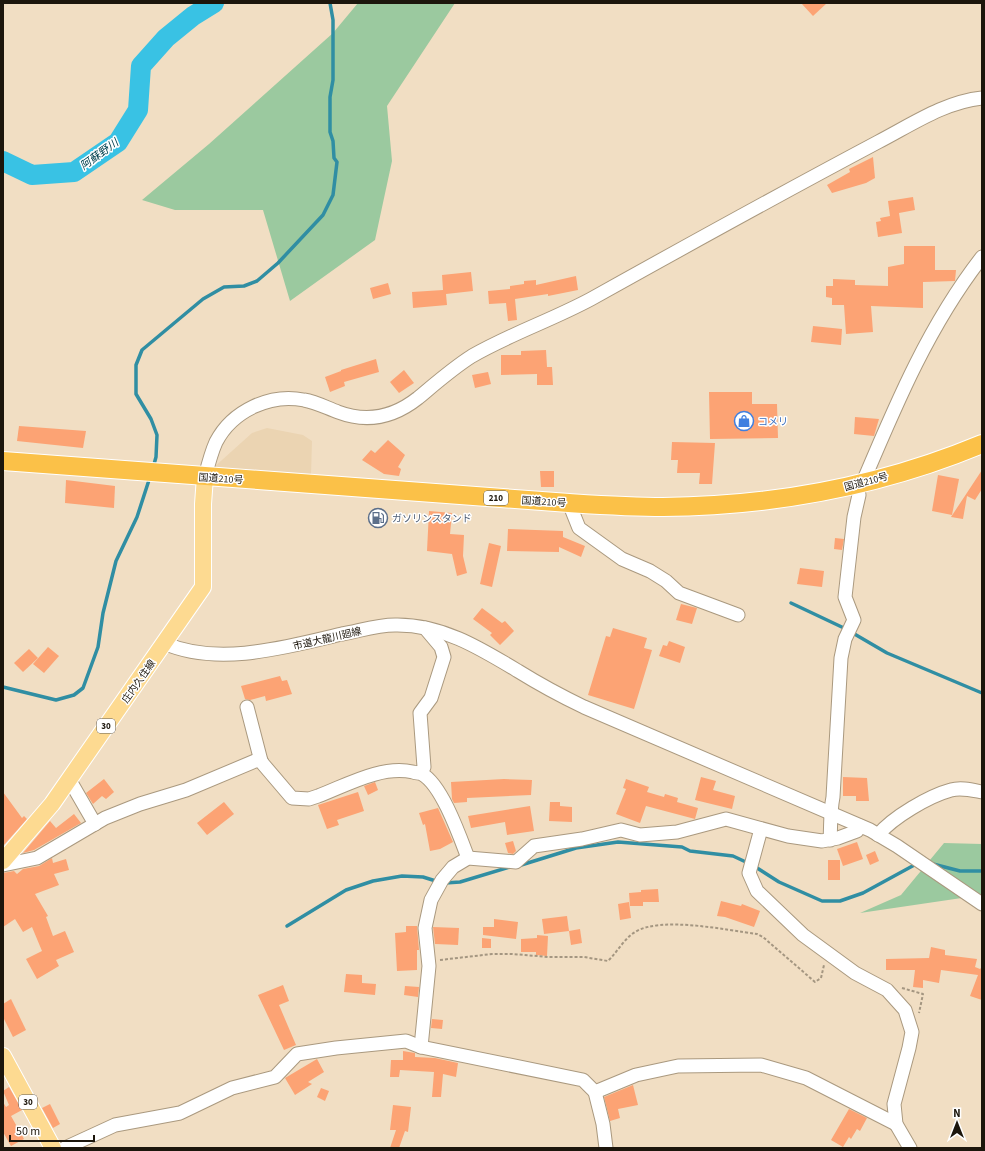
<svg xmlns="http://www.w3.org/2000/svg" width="985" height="1151" font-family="'Source Sans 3','Noto Sans JP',sans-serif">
  <rect width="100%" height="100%" fill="#f1dec3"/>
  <polygon fill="#ebd4b2" points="267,428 303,435 312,441 311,475 212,469 252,433"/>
  <g fill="#9bc99f">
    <polygon points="358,3 455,3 387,106 392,161 375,240 290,301 263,210 175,210 142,200 209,144 333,33"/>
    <polygon points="944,843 982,844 982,895 860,913 901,895"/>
  </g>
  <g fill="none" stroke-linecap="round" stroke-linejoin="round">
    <g stroke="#308ea3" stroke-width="3.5">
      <polyline points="153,468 156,457 157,435 151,419 136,394 136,365 142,350 203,299 224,287 244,286 257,281 278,263 323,215 333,195 337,162 334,158 333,141 330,132 330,97 333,80 333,20 330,3"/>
      <polyline points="791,603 846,629"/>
      <polyline points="851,632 887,653 982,693"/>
      <polyline points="3,687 56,700 74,695 83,688 98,647 103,613 116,561 137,517 150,477"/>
      <polyline points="933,864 960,871 982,871"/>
      <polyline points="518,866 576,848 618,842 682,847 690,851 733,856 748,863"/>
      <polyline points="754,866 779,882 822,901 840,901 863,893 918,863"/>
      <polyline points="445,883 460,882 510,867"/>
      <polyline points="287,926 346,890 373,881 402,876 423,877 439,882"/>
    </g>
    <polyline stroke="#39c2e4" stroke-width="20" points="3,161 32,175 74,172 118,142 138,110 141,66 166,38 193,16 214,3"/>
  </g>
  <g fill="#fca374">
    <polygon points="801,3 827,3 813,16"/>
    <polygon points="873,157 875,178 866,183 832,193 827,185 850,172 849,169"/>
    <polygon points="913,197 915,210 899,213 902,233 878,237 876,222 881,221 880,218 890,216 888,201"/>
    <polygon points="904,246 935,246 935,270 956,270 955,281 923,282 923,308 871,306 873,332 846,334 844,305 832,305 832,298 826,297 826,286 833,286 833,279 855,280 855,285 888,286 888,267 904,264"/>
    <polygon points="471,272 473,291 446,294 447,305 413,308 412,292 443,290 442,275"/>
    <polygon points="576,276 578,290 548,296 548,294 515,299 517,320 508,321 506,303 489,304 488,291 510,289 510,286 524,284 524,281 536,280 536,285"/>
    <polygon points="388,283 391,294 373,299 370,288"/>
    <polygon points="813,326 842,329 841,345 811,342"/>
    <polygon points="546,350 547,367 552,367 553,385 537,385 537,374 501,375 501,355 521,355 521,351"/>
    <polygon points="376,359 379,372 344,382 345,386 330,392 325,377 341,371 341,370"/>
    <polygon points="404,370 414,383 399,393 390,382"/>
    <polygon points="488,372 491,384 475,388 472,375"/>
    <polygon points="709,392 752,392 752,404 777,404 778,438 710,439"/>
    <polygon points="855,417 879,419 874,436 854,434"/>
    <polygon points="19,426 86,431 83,448 17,441"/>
    <polygon points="388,440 405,455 398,467 401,469 399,476 384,474 362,460 371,450 375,453"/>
    <polygon points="672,442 715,443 712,484 699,484 700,473 677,473 678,460 671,460"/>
    <polygon points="982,470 982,489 975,500 967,496 963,519 951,517"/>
    <polygon points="540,471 554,471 554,487 541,487"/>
    <polygon points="938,475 959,479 952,515 932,511"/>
    <polygon points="66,480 115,486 114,508 65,503"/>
    <polygon points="429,511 452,513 450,534 464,535 463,556 467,573 457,576 452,554 427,551"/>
    <polygon points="508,529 563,531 563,537 585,546 581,557 559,547 559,552 507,551"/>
    <polygon points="835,538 844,539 842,550 834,549"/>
    <polygon points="489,543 501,546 492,587 480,584"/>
    <polygon points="800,568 824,571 822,587 797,584"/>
    <polygon points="681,604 697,608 692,624 676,620"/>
    <polygon points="482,608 502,623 505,621 514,631 500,645 490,635 492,633 473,619"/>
    <polygon points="613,628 647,638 644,648 652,650 634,709 588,695 606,636 610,637"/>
    <polygon points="669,641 685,647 680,663 659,656 663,645 667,646"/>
    <polygon points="48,647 59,656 44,673 33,664"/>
    <polygon points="29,649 38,658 23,672 14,663"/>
    <polygon points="280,676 282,681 287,680 292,694 266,701 265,696 250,700 245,699 241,686"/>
    <polygon points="701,777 716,781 713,790 735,796 732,809 695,800"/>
    <polygon points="843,777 867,778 869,801 856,801 856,796 843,796"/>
    <polygon points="104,779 114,792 106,799 102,796 93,804 86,793"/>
    <polygon points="504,779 532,780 531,795 467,798 467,802 454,803 452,799 451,782"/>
    <polygon points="626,779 649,787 647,792 664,797 665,794 678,798 677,802 698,808 695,819 646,806 640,823 616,814 626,789 623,788"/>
    <polygon points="375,782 378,790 368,795 364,786"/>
    <polygon points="3,792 22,818 24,816 27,819 3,846"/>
    <polygon points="358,792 364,811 337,820 339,825 327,829 318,805"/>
    <polygon points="224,802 234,814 207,835 197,823"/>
    <polygon points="550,802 560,802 560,806 572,807 572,822 549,821"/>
    <polygon points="530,806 534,831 507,835 505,822 471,828 468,816"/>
    <polygon points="438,808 453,842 440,849 430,851 425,824 423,825 419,813"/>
    <polygon points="74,814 81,823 34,850 23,853 50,821 56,828"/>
    <polygon points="513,841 516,851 513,854 508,853 505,843"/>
    <polygon points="857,842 863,859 843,866 837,849"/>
    <polygon points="875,851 879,861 870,865 866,855"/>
    <polygon points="52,858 53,863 66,859 69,870 54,874 59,885 35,894 48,916 46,917 53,936 65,931 74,952 56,960 59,966 37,979 26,959 42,951 32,927 23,932 15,919 3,927 3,873 14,871 17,874 23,869 39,866"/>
    <rect x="828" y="860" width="12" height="20"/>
    <polygon points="658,889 659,902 643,902 643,906 630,906 629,893 641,892 641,890"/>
    <polygon points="721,901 741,906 742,904 760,911 754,927 725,917 717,916"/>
    <polygon points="629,902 631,918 620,920 618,904"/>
    <polygon points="567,916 569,931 544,934 542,919"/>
    <polygon points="494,919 518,922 516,939 483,935 483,927 494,927"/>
    <polygon points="406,926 417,926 419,950 417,950 417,970 397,971 395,933 406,932"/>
    <polygon points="433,927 459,928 458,945 435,944"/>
    <polygon points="580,929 582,943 571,945 569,931"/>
    <polygon points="537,935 548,936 547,956 536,955 536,952 521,952 521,939 537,938"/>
    <polygon points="482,938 491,939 491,948 482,948"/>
    <polygon points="931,947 945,950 945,955 977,959 975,967 980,969 982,967 982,1000 970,996 978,975 941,970 939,983 923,980 923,988 913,987 915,970 886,970 886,959 929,958"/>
    <polygon points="346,974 362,975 362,983 376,984 375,995 344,992"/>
    <polygon points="283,985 289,1001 279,1005 296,1045 284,1050 258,995"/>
    <polygon points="405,986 419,987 418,997 404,995"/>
    <polygon points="11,999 26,1030 13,1037 3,1017 3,1004"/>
    <polygon points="432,1019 443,1020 442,1029 431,1028"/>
    <polygon points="403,1051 415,1053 415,1057 435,1058 458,1063 456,1077 443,1074 441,1097 432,1097 434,1072 400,1070 399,1077 390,1077 391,1060 403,1060"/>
    <polygon points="317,1059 324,1072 308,1082 312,1084 295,1095 285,1078"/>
    <polygon points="633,1085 638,1105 618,1109 620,1118 610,1121 604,1097"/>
    <polygon points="9,1087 22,1110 11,1116 24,1139 11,1146 3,1132 3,1102 6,1107 9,1105 3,1091"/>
    <polygon points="321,1088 329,1091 325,1101 317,1097"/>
    <polygon points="50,1104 60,1124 53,1128 42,1108"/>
    <polygon points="393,1105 411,1107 408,1132 405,1131 399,1148 390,1148 396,1130 390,1130"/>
    <polygon points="849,1109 867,1118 860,1131 857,1129 851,1139 849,1137 843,1147 831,1140"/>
  </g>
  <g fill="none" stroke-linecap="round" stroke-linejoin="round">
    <g stroke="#aa997f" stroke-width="15">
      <g id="minor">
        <path d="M205 477C208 465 211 453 216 442 232 411 270 393 304 400 316 402 327 408 338 412 367 423 394 417 418 398 436 383 453 368 472 356 510 334 552 320 591 299 686 246 782 193 878 142 911 125 944 102 982 98"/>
        <path d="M863 482C896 404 929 325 982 257"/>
        <polyline points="569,503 579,528 622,559 650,571 666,581 679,593 738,615"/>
        <path d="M164 643C218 667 287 647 342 634 359 631 377 625 395 625 441 624 480 648 518 671 539 684 561 696 584 707L870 830 897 846 982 904"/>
        <polyline points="247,707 261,761"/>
        <polyline points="421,773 424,767 420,713 431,698 444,657 441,647 425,628"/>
        <polyline points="69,779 95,824"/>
        <polyline points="761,829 749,873 757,891 803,935 855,973 887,990 905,1010 912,1032 909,1048 894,1104 896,1124 910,1148"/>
        <path d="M878 835C893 817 929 796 951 790 961 787 972 790 982 792"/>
        <path d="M830 840C831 825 830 812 833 797L841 658 845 639 854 620 845 597 854 517 859 495 857 484"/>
        <path d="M3 865 37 858 105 818 140 804 186 790 255 761H261L263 764 292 798 309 799 318 796C347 785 381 765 413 772 416 773 420 773 422 774 442 785 460 837 468 858"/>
        <polyline points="421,1047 429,966 425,928 431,900 442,880 453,867 468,858 516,862 534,846 582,839 621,830 640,835 677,832 726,819 788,836 822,841 838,838 857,831 860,826"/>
        <polyline points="595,1092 636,1075 678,1066 761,1065 806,1078 896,1124"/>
        <polyline points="65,1148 115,1125 180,1113 232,1088 275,1077 297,1054 336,1048 406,1041 421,1047 583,1080 595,1092 603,1124 606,1148"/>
      </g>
    </g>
    <g stroke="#fff" stroke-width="18">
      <g id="major">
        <polyline points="3,861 52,804 203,587 203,504 205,477"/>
        <polyline points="3,1056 53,1148"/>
      </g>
    </g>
    <g stroke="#fff" stroke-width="20">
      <path id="highway" d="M3 461 569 503C601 505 632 507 663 507 772 506 881 486 982 444"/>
    </g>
    <g stroke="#a49681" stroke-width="2" stroke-dasharray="3 2" stroke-linecap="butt">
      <path d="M440 960 492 954H512L549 957H584L608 961C618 951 624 939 635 932 661 916 726 930 757 934L763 937 815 982 821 978 824 965"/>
      <polyline points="902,988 923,994 919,1013"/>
    </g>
    <use href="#minor" stroke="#fff" stroke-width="13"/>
    <use href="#major" stroke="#fdda91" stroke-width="16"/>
    <use href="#highway" stroke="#fbc148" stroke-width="18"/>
  </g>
  <defs>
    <g id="shop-ring" transform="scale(1)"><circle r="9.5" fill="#fff" stroke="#3f7fe0" stroke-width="1.5"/><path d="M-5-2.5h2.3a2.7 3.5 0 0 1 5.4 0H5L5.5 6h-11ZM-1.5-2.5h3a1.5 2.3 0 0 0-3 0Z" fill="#3f7fe0"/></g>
    <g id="fuel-ring" transform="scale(1)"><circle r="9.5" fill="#fff" stroke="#5c6f8a" stroke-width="1.5"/><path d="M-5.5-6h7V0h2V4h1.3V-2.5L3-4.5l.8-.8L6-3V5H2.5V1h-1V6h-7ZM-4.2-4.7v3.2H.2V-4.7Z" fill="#5c6f8a"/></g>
  </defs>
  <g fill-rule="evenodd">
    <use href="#shop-ring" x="744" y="421"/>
    <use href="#fuel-ring" x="378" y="518"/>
  </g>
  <g text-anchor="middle" stroke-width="3" stroke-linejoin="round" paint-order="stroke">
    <g fill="#fff" stroke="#605c55" stroke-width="1">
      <rect x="484" y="491" width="24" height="14" rx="3"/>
      <rect x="97" y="719" width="18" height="14" rx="3"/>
      <rect x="19" y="1095" width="18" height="14" rx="3"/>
    </g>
    <g font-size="9" font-weight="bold" fill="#1c160c">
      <text x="496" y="501">210</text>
      <text x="106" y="729">30</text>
      <text x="28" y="1105">30</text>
    </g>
    <g font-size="10" fill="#366cbe" stroke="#fff" text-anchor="start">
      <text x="758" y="425">コメリ</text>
    </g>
    <g font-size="10" fill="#1c160c" stroke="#fff">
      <text transform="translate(221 478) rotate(4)" y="4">国道210号</text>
      <text transform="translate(866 481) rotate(-15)" y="4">国道210号</text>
      <text transform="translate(544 501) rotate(4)" y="4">国道210号</text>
      <text transform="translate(327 638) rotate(-13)" y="4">市道大龍川廻線</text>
      <text transform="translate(138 681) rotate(-55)" y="4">庄内久住線</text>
    </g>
    <g font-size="10" fill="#4e5e75" stroke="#fff" text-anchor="start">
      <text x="392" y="522">ガソリンスタンド</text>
    </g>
    <g font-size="11" font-style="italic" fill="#01404e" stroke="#fff">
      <text transform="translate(99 154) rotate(-36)" y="4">阿蘇野川</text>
    </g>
  </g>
  <rect width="985" height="1151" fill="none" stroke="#1c160c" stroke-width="8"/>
  <g transform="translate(957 1123)" stroke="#ffffff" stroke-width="3" paint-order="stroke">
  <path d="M0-3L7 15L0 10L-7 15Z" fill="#1c160c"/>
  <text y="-6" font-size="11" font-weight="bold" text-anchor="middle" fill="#1c160c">N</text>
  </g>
  <path d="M10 1135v6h84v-6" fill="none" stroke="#1c160c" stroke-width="2"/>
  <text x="16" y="1135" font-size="12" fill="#1c160c" stroke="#ffffff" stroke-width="3" paint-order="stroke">50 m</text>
</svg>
